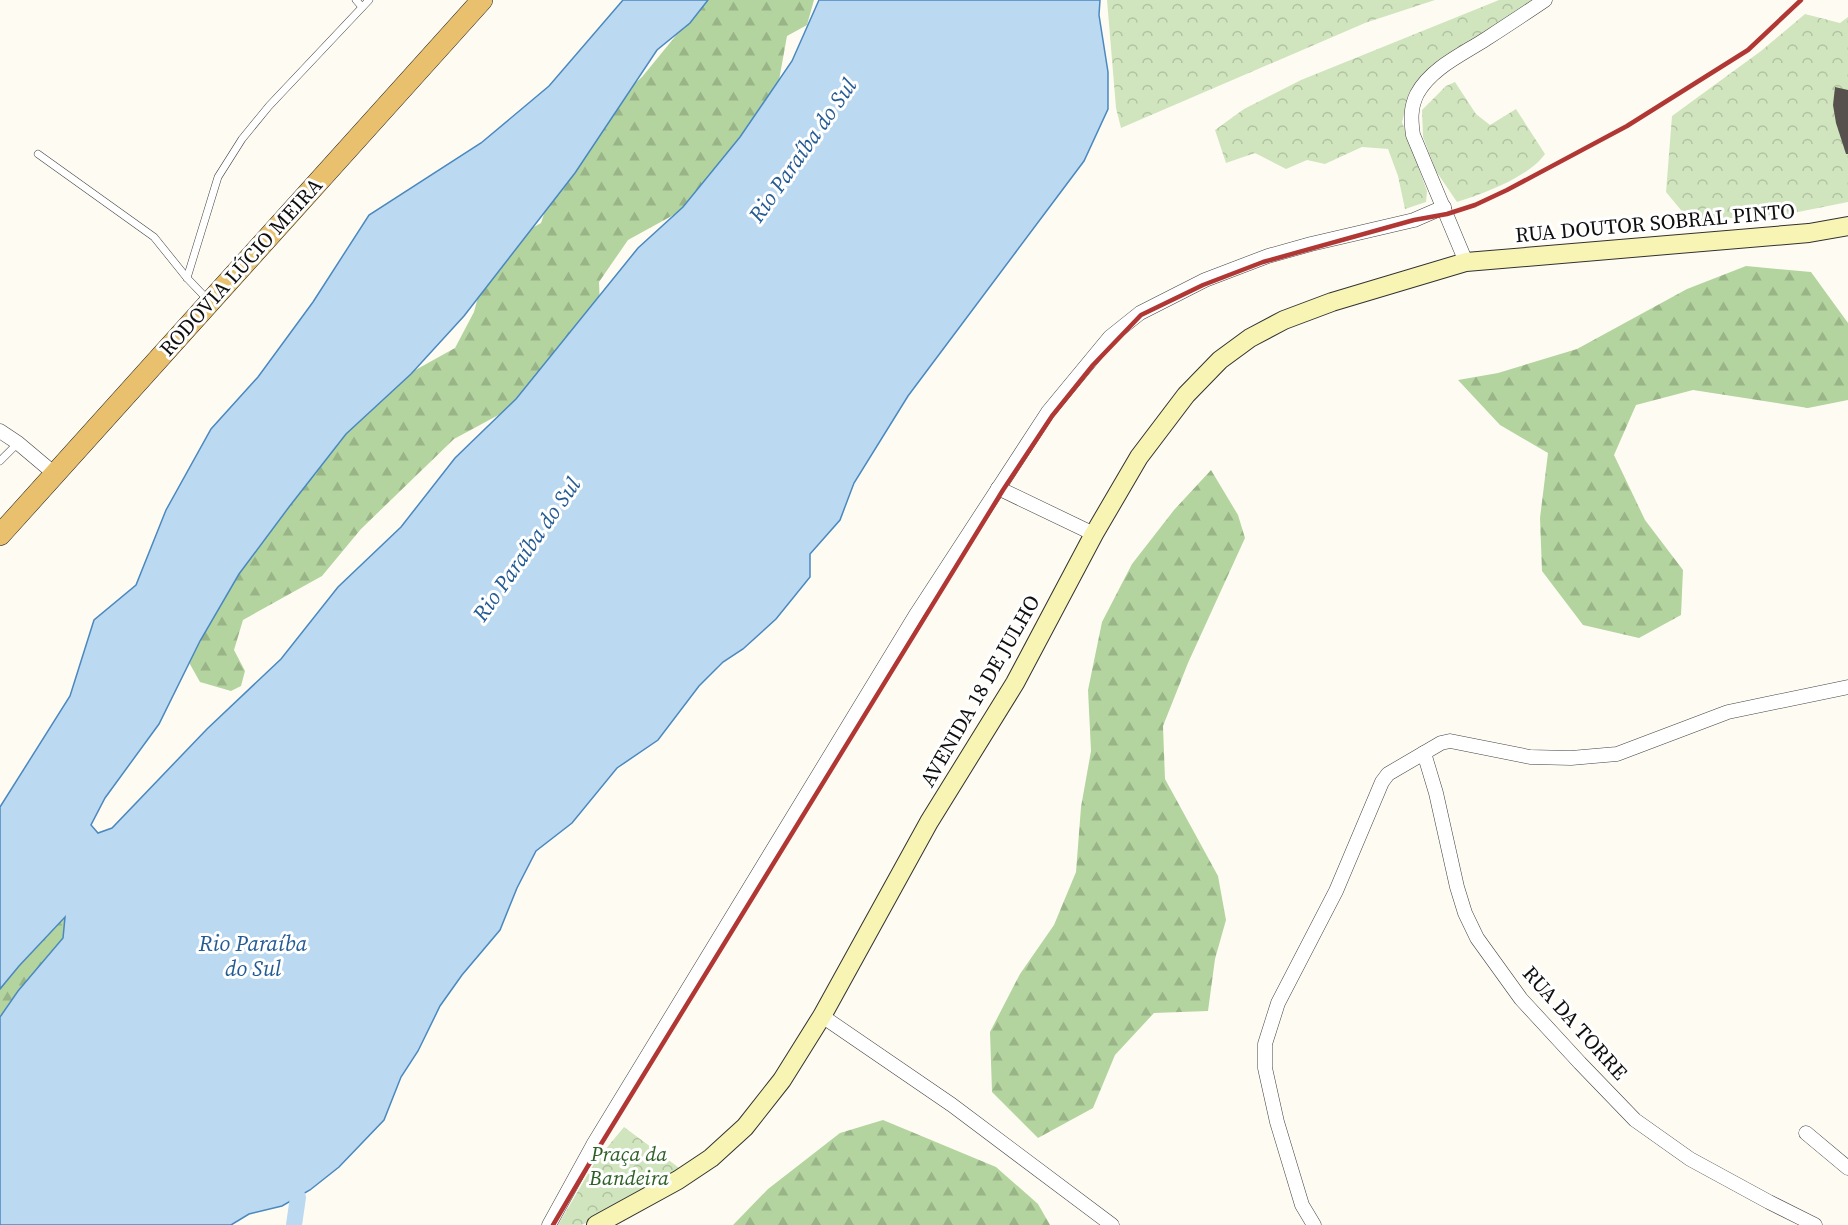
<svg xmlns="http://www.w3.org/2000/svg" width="1848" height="1225" font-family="'Source Serif 4',serif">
  <defs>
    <pattern id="forest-firs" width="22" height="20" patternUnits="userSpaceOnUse" patternTransform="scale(1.5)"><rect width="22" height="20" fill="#b3d49f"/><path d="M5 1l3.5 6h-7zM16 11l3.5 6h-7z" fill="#99b588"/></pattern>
    <pattern id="park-crowns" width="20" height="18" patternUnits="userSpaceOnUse" patternTransform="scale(1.5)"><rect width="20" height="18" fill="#d0e5be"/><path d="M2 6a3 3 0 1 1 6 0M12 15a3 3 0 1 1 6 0" fill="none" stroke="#b1c3a2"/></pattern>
  </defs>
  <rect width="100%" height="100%" fill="#fefcf2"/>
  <g fill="url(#forest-firs)">
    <polygon points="705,0 814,0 807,25 787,36 774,108 697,202 628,240 599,282 600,307 513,407 454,439 361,529 322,576 243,620 234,650 245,671 241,686 231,691 200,682 178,643 336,414 455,348 474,312 478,297 482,256 541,223 546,208 607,109 642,77"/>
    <polygon points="1746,266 1811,272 1848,323 1848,400 1808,408 1693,390 1636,405 1614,455 1645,520 1683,570 1681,615 1639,638 1583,625 1542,571 1540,518 1548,453 1500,425 1458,380 1498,373 1577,349 1687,289"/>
    <polygon points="1211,470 1238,515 1245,538 1188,663 1163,726 1165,779 1218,876 1226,920 1215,959 1208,1011 1154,1013 1115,1055 1093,1108 1038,1138 992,1092 990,1032 1020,974 1054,925 1076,872 1081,807 1091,751 1088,690 1102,622 1132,564 1174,510"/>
    <polygon points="68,910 60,966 0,1021 0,972"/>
    <polygon points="883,1120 996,1167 1038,1204 1050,1225 733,1225 768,1189 840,1133"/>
  </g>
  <g fill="url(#park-crowns)">
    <polygon points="1107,0 1435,0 1365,23 1121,128 1116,108"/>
    <polygon points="1499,0 1536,0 1487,34 1407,104 1402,122 1427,191 1426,202 1405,209 1398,176 1388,149 1362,147 1325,164 1307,160 1286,169 1255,153 1226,163 1215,130 1244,109 1301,80"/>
    <polygon points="1805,14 1840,23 1848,17 1848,202 1788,214 1690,221 1666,192 1672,116 1761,51"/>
    <path d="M1455 82 1476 114 1490 125 1516 109 1545 154C1529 177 1483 194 1457 202L1436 171 1423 137 1422 110 1446 86Z"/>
    <polygon points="624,1127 682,1170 582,1225 558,1225 595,1162"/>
  </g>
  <polygon fill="#bbd9f0" stroke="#4a88c0" stroke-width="1.5" points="623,0 708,0 690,23 657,50 575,173 464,316 411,374 346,434 289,507 239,574 200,641 159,724 105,798 91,825 98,833 112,828 207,729 281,659 338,587 401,527 455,458 516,399 638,248 683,207 740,137 792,61 819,0 1100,0 1099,15 1108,72 1108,109 1084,161 908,396 854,483 840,520 810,554 810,577 776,619 743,649 723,662 699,686 658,740 617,768 572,823 536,851 517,888 500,930 462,975 440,1006 418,1051 401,1077 384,1120 339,1167 310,1190 282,1206 249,1214 231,1225 0,1225 0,1017 18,991 63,938 65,917 19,966 0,989 0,807 70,696 94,620 136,585 166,510 211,429 258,377 313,302 369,215 481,143 549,86"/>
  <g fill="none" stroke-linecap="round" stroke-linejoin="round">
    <polyline stroke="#bbd9f0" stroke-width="16" points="294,1225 298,1197"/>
  </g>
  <polygon fill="#56514c" points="1835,87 1848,90 1848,154 1846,154 1836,123 1833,105"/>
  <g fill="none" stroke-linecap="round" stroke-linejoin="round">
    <g stroke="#424242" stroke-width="8">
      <g id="service">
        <polyline points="356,0 362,7"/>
        <polyline points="38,154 154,237 187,278 208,300"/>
        <polyline points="187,278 218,177 242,139 269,106 369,0"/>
        <polyline points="0,461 18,443"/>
      </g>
    </g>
    <g stroke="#424242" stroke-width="15">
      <g id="minor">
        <path d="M1466 262 1413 135C1411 121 1410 108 1417 94 1431 68 1463 54 1486 39 1506 26 1526 13 1545 0"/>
        <polyline points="0,431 18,443 56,475"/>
        <polyline points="998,488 1094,534"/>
        <polyline points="1424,753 1436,793 1457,887 1465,913 1477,938 1521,999 1580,1063 1635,1120 1690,1159 1769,1202 1815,1225"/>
        <polyline points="822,1016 952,1105 1112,1225"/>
        <polyline points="1806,1133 1848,1168"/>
        <polyline points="549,1225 593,1145 917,613 1048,412 1110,337 1140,313 1205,280 1268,256 1311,244 1414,220 1444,207"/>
        <polyline points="1314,1225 1302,1205 1277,1122 1265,1068 1265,1044 1278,1003 1336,891 1382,782 1388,774 1441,743 1450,741 1530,757 1571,758 1617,754 1728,712 1848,687"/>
      </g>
    </g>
    <g stroke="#313131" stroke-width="20">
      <polyline id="secondary" points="596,1225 678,1180 711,1158 745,1127 782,1080 822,1016 929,822 1015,683 1094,534 1139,457 1186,395 1220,360 1250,338 1284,320 1332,302 1466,262 1809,233 1848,226"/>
    </g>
    <g stroke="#202020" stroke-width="22">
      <polyline id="trunk" points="0,535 482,0"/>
    </g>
    <use href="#service" stroke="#fff" stroke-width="7"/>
    <use href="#minor" stroke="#fff" stroke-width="14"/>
    <use href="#secondary" stroke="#f7f4b4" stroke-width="18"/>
    <use href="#trunk" stroke="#e8c06e" stroke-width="21"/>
    <polyline stroke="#b13734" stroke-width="4.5" points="553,1225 598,1149 1003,490 1052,416 1093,365 1141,315 1203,285 1263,262 1414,220 1447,214 1475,205 1507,190 1627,126 1748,50 1801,0"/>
  </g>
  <g text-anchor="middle" stroke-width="6" stroke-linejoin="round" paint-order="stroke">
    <g font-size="21" fill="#0f0f0f" stroke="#fff">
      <text transform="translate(1655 223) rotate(-5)" y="7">RUA DOUTOR SOBRAL PINTO</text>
      <text transform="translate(241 267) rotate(-48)" y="7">RODOVIA LÚCIO MEIRA</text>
      <text transform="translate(980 691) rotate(-60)" y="7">AVENIDA 18 DE JULHO</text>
      <text transform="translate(1575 1023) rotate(48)" y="7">RUA DA TORRE</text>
    </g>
    <g font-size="21" font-style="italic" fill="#2d6025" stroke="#fff">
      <text x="629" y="1161">Praça da<tspan x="629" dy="24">Bandeira</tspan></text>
    </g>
    <g font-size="22" font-style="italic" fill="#245b94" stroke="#fff">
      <text transform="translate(802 150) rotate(-55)" y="8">Rio Paraíba do Sul</text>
      <text transform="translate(526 549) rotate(-55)" y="8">Rio Paraíba do Sul</text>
      <text x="253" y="951">Rio Paraíba<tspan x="253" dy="25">do Sul</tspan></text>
    </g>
  </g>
</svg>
